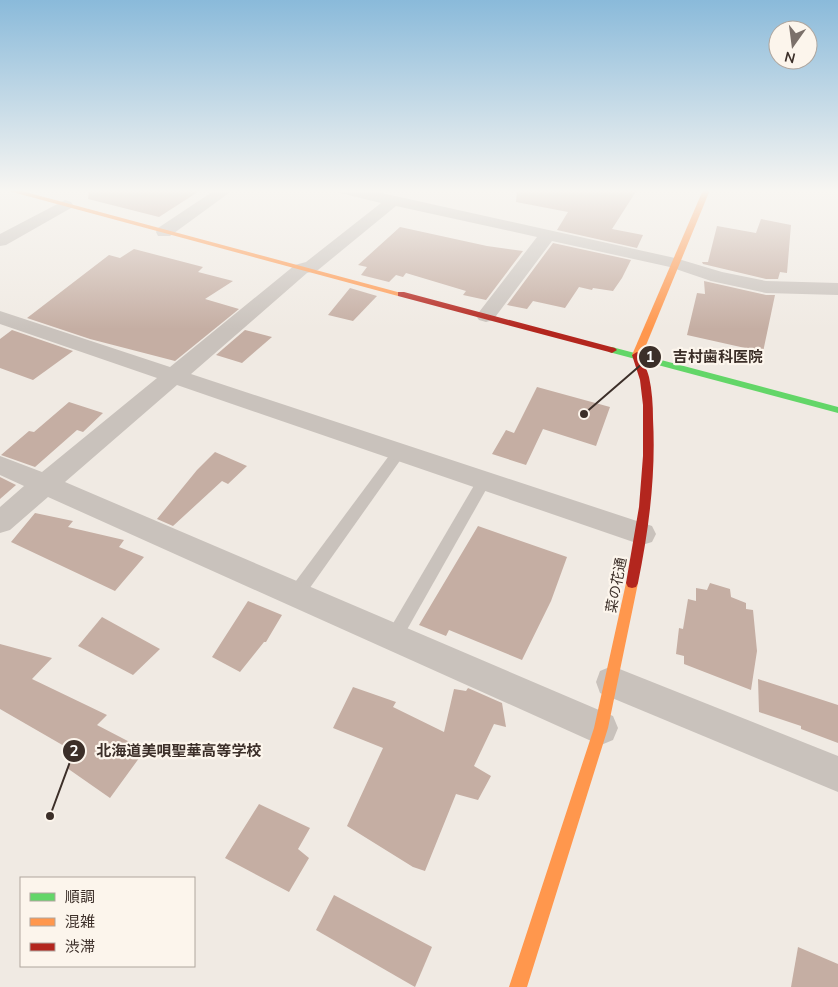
<svg xmlns="http://www.w3.org/2000/svg" width="838" height="987" font-family="Mulish,'Noto Sans JP',sans-serif">
  <rect width="100%" height="100%" fill="#f0eae3"/>
  <g fill="#c5aea3">
    <polygon points="89,190 201,190 159,217 88,199"/>
    <polygon points="517,190 637,190 612,229 643,235 637,248 557,230 568,212 516,202"/>
    <polygon points="761,219 791,225 787,273 780,272 778,279 766,279 703,264 702,262 708,262 717,226 756,233"/>
    <polygon points="400,227 487,246 523,251 486,300 463,295 466,291 406,273 403,277 396,275 389,282 361,275 367,267 358,265"/>
    <polygon points="553,243 631,260 622,278 613,291 593,288 592,290 579,287 565,308 533,301 527,309 507,305"/>
    <polygon points="134,249 203,267 198,272 233,281 205,299 239,309 175,361 90,339 27,318 109,255 120,258"/>
    <polygon points="704,281 766,295 775,295 763,352 687,335 697,293 705,294"/>
    <polygon points="350,288 377,296 353,321 328,315"/>
    <polygon points="12,330 73,351 33,380 0,368 0,339"/>
    <polygon points="245,330 272,337 242,363 216,355"/>
    <polygon points="537,387 610,407 596,446 543,429 526,465 492,454 506,430 514,433"/>
    <polygon points="69,402 103,413 83,432 77,430 35,467 1,455 29,431 34,432"/>
    <polygon points="215,452 247,466 228,484 222,481 173,526 157,519 197,470"/>
    <polygon points="0,477 16,485 0,499"/>
    <polygon points="35,513 73,521 68,527 124,540 119,547 144,557 115,591 11,542"/>
    <polygon points="478,526 567,557 551,601 522,660 449,630 446,636 419,625"/>
    <polygon points="710,583 730,589 731,597 746,603 746,609 753,610 757,651 751,690 684,664 684,656 676,654 679,628 683,629 688,599 696,601 696,588 707,590"/>
    <polygon points="248,601 282,615 266,642 264,642 240,672 212,657"/>
    <polygon points="102,617 160,649 133,675 78,646"/>
    <polygon points="0,644 52,658 32,679 107,715 97,725 145,750 110,798 67,768 78,754 0,709"/>
    <polygon points="758,679 838,705 838,743 801,729 801,726 759,712"/>
    <polygon points="353,687 396,702 393,707 444,732 454,689 466,691 468,688 502,703 506,727 494,724 474,766 491,776 478,800 456,794 425,871 413,867 347,826 383,748 333,728"/>
    <polygon points="259,804 310,828 298,849 309,858 289,892 225,858"/>
    <polygon points="334,895 432,947 415,987 316,930"/>
    <polygon points="798,947 838,964 838,987 791,987"/>
  </g>
  <g fill="none" stroke-linecap="round" stroke-linejoin="round">
    <g fill="#c9c2bc" fill-rule="evenodd">
      <polygon points="399,447 404,449 405,452 404,455 302,599 296,601 290,599 288,594 290,589 394,449"/>
      <polygon points="484,476 489,477 491,481 400,642 394,644 388,642 386,637 388,632 479,477"/>
    </g>
    <g fill="#c9c2bc" fill-rule="evenodd">
      <polygon points="215,190 233,190 170,236 158,236 156,232 158,228"/>
      <polygon points="338,190 368,190 675,258 722,272 766,281 838,283 838,295 766,293 711,281 670,267 552,241 493,320 486,322 479,320 476,316 537,237 396,206 318,270 307,273 191,374 652,526 656,534 652,542 642,545 177,385 65,482 613,716 618,728 613,740 601,745 589,740 48,497 10,530 0,533 0,507 24,486 0,475 0,456 42,472 157,378 0,324 0,311 170,367 295,265 306,262 381,203 340,193"/>
      <polygon points="65,200 71,202 73,205 71,208 6,245 0,246 0,234"/>
      <polygon points="612,666 838,756 838,792 600,693 596,682 600,671"/>
    </g>
    <polygon fill="#63d668" fill-rule="evenodd" points="612,347 838,407 838,413 609,352 607,350"/>
    <g fill="#ff974d" fill-rule="evenodd">
      <polygon points="5,190 18,190 405,294 398,296"/>
      <polygon points="703,190 710,190 642,355 637,358 634,357 632,355"/>
      <polygon points="632,578 636,579 638,583 608,728 527,987 509,987 594,728 626,583 628,579"/>
    </g>
    <g fill="#b3261e" fill-rule="evenodd">
      <polygon points="398,292 404,292 615,348 617,350 612,353 609,352 398,296"/>
      <path d="M637 352 642 355C643 363 647 369 649 377 652 390 653 405 653 419 656 474 649 529 638 583L636 587 632 588 628 587 626 583 639 507 643 456V405L640 380 632 355Z"/>
    </g>
  </g>
  <linearGradient id="sky" x2="0" y2="1"><stop stop-color="#8abada"/><stop offset="0.58" stop-color="#f8f6f2"/><stop offset="1" stop-color="#f8f6f2" stop-opacity="0"/></linearGradient>
  <rect width="838" height="329" fill="url(#sky)"/>
  <g text-anchor="middle" stroke-width="4.5" stroke-linejoin="round" paint-order="stroke">
    <g font-size="14" fill="#3c2f29" stroke="#fcf5ec">
      <text transform="translate(616 585) rotate(-79)" y="5">菜の花通</text>
    </g>
  </g>
  <path fill="none" stroke="#3c2f29" stroke-width="2" d="M584 414L650 357M50 816L74 751"/>
  <g fill="#3c2f29" stroke="#fcf5ec" stroke-width="2">
    <circle cx="584" cy="414" r="5"/>
    <circle cx="50" cy="816" r="5"/>
    <circle cx="650" cy="357" r="12"/>
    <circle cx="74" cy="751" r="12"/>
  </g>
  <g font-size="15" text-anchor="middle" font-weight="bold" fill="#fff">
    <text x="650" y="362">1</text>
    <text x="74" y="756">2</text>
  </g>
  <g font-size="15" text-anchor="middle" font-weight="bold" fill="#3c2f29" stroke="#fcf5ec" stroke-width="4.5" stroke-linejoin="round" paint-order="stroke">
    <text x="718" y="362">吉村歯科医院</text>
    <text x="179" y="756">北海道美唄聖華高等学校</text>
  </g>
  <rect x="20" y="877" width="175" height="90" fill="#fcf5ec" stroke="#afa69e"/>
  <rect x="30" y="893" width="25" height="8" fill="#63d668" stroke="#afa69e"/>
  <text x="65" y="902" font-size="15" fill="#3c2f29">順調</text>
  <rect x="30" y="918" width="25" height="8" fill="#ff974d" stroke="#afa69e"/>
  <text x="65" y="927" font-size="15" fill="#3c2f29">混雑</text>
  <rect x="30" y="943" width="25" height="8" fill="#b3261e" stroke="#afa69e"/>
  <text x="65" y="952" font-size="15" fill="#3c2f29">渋滞</text>
  <g transform="translate(793 45) rotate(194)"><circle r="24" fill="#fcf5ec" stroke="#afa69e"/>
  <path d="M0-4L9 19L0 12L-9 19Z" fill="#7b706a"/>
  <text y="-8" font-size="14" font-weight="bold" text-anchor="middle" fill="#3c2f29">N</text>
  </g>
</svg>
